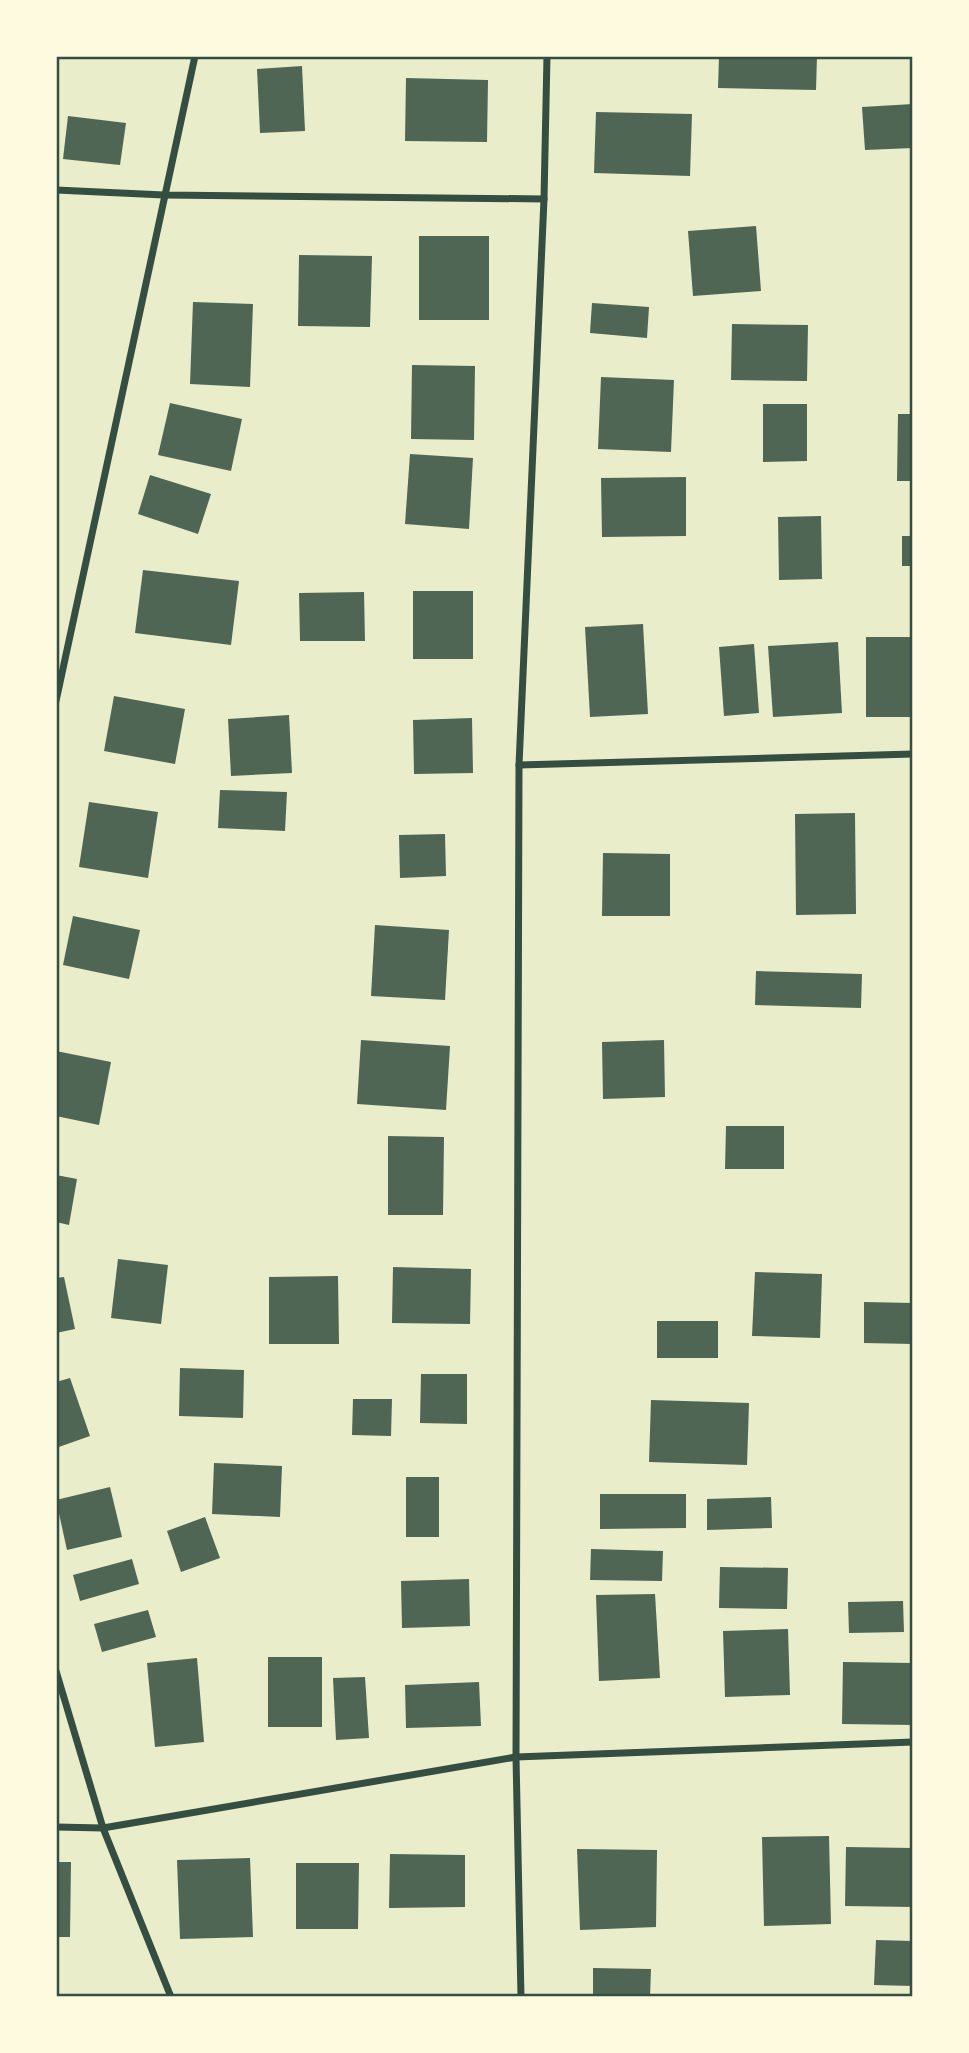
<svg xmlns="http://www.w3.org/2000/svg" width="969" height="2053" font-family="Roboto,sans-serif">
  <rect width="100%" height="100%" fill="#e9edc9"/>
  <g fill="#4f6655">
    <polygon points="719,56 817,56 816,90 718,88"/>
    <polygon points="302,66 305,131 260,133 257,69"/>
    <polygon points="406,78 488,80 487,142 405,141"/>
    <polygon points="913,104 913,148 865,150 862,107"/>
    <polygon points="596,112 692,114 690,176 594,173"/>
    <polygon points="68,116 126,123 120,165 63,159"/>
    <polygon points="756,226 761,291 693,296 688,231"/>
    <rect x="419" y="236" width="70" height="84"/>
    <polygon points="299,255 372,256 370,327 298,326"/>
    <polygon points="193,302 253,304 250,387 190,384"/>
    <polygon points="592,303 649,307 647,338 590,333"/>
    <polygon points="732,324 808,325 807,381 731,380"/>
    <polygon points="412,365 475,366 474,440 411,439"/>
    <polygon points="601,377 674,380 671,452 598,449"/>
    <polygon points="170,403 242,419 231,471 158,455"/>
    <polygon points="763,404 807,404 807,461 763,462"/>
    <polygon points="898,414 913,414 913,481 897,481"/>
    <polygon points="410,454 473,458 469,529 405,524"/>
    <polygon points="150,475 211,494 198,534 138,514"/>
    <polygon points="686,477 686,536 602,537 601,478"/>
    <polygon points="821,516 822,579 779,580 778,517"/>
    <rect x="902" y="536" width="11" height="30"/>
    <polygon points="143,570 239,581 231,645 135,633"/>
    <rect x="413" y="591" width="60" height="68"/>
    <polygon points="364,592 365,641 300,641 299,593"/>
    <polygon points="643,624 648,714 590,717 585,627"/>
    <rect x="866" y="637" width="47" height="80"/>
    <polygon points="838,642 842,713 773,717 768,646"/>
    <polygon points="754,644 759,713 724,716 719,647"/>
    <polygon points="114,696 185,709 175,764 104,751"/>
    <polygon points="289,715 292,773 231,776 228,719"/>
    <polygon points="472,718 473,773 414,774 413,720"/>
    <polygon points="220,790 287,792 285,831 218,828"/>
    <polygon points="89,802 158,812 148,878 79,867"/>
    <polygon points="855,813 856,914 796,915 795,814"/>
    <polygon points="445,834 446,876 400,878 399,835"/>
    <polygon points="603,853 670,854 670,916 602,916"/>
    <polygon points="73,916 140,930 129,979 63,965"/>
    <polygon points="375,925 449,930 445,1000 371,996"/>
    <polygon points="756,971 862,974 861,1008 755,1005"/>
    <polygon points="361,1040 450,1046 446,1110 357,1104"/>
    <polygon points="664,1040 665,1097 603,1099 602,1042"/>
    <polygon points="56,1051 111,1062 99,1125 56,1116"/>
    <polygon points="726,1126 784,1126 784,1169 725,1169"/>
    <polygon points="388,1136 444,1137 443,1215 388,1215"/>
    <polygon points="56,1175 77,1179 69,1225 56,1222"/>
    <polygon points="118,1259 168,1265 161,1324 111,1318"/>
    <polygon points="393,1267 471,1269 470,1324 392,1323"/>
    <polygon points="755,1272 822,1274 820,1338 752,1336"/>
    <polygon points="338,1276 339,1344 269,1344 269,1277"/>
    <polygon points="64,1277 75,1329 56,1333 56,1278"/>
    <polygon points="864,1302 913,1303 913,1344 864,1343"/>
    <rect x="657" y="1321" width="61" height="37"/>
    <polygon points="180,1368 244,1370 243,1418 179,1416"/>
    <polygon points="421,1374 467,1374 467,1424 420,1423"/>
    <polygon points="70,1378 90,1436 56,1448 56,1382"/>
    <polygon points="353,1399 392,1399 391,1436 352,1435"/>
    <polygon points="651,1400 749,1403 747,1465 649,1462"/>
    <polygon points="214,1463 282,1466 280,1517 212,1514"/>
    <rect x="406" y="1477" width="33" height="60"/>
    <polygon points="110,1487 122,1537 67,1550 56,1500"/>
    <polygon points="600,1494 686,1494 686,1528 600,1529"/>
    <polygon points="771,1497 772,1528 707,1530 707,1499"/>
    <polygon points="205,1517 220,1558 181,1572 167,1531"/>
    <polygon points="591,1549 663,1551 662,1581 590,1580"/>
    <polygon points="132,1559 139,1584 80,1601 73,1575"/>
    <polygon points="720,1567 788,1568 787,1609 719,1608"/>
    <polygon points="469,1579 470,1626 402,1628 401,1581"/>
    <polygon points="655,1594 660,1678 599,1681 596,1595"/>
    <polygon points="903,1601 904,1632 849,1633 848,1602"/>
    <polygon points="148,1610 156,1637 102,1652 94,1624"/>
    <polygon points="788,1629 790,1695 725,1697 723,1631"/>
    <rect x="268" y="1657" width="54" height="70"/>
    <polygon points="197,1658 204,1742 155,1747 147,1663"/>
    <polygon points="843,1662 913,1663 913,1725 842,1724"/>
    <polygon points="365,1677 369,1738 336,1740 333,1678"/>
    <polygon points="479,1682 481,1726 406,1728 405,1685"/>
    <polygon points="829,1836 831,1924 764,1926 762,1837"/>
    <polygon points="846,1847 913,1848 913,1907 845,1906"/>
    <polygon points="577,1849 657,1850 656,1927 580,1930"/>
    <polygon points="390,1854 465,1855 465,1907 389,1908"/>
    <polygon points="250,1858 253,1937 180,1939 177,1860"/>
    <polygon points="56,1862 71,1862 70,1937 56,1937"/>
    <polygon points="296,1863 359,1863 358,1929 296,1929"/>
    <polygon points="876,1940 913,1941 913,1986 874,1985"/>
    <polygon points="593,1968 651,1969 650,1997 593,1997"/>
  </g>
  <g fill="none" stroke-linecap="round" stroke-linejoin="round">
    <g stroke="#344e41" stroke-width="7">
      <polyline points="56,190 164,195 544,199"/>
      <polyline points="56,701 195,56"/>
      <polyline points="519,765 913,754"/>
      <polyline points="56,1671 103,1828 171,1997"/>
      <polyline points="56,1827 103,1828 516,1757 913,1742"/>
      <polyline points="521,1997 516,1757 519,765 544,199 547,56"/>
    </g>
  </g>
  <rect width="969" height="2053" fill="none" stroke="#fefae0" stroke-width="116"/>
  <rect x="58" y="58" width="853" height="1937" fill="none" stroke="#344e41" stroke-width="2.5"/>
</svg>
